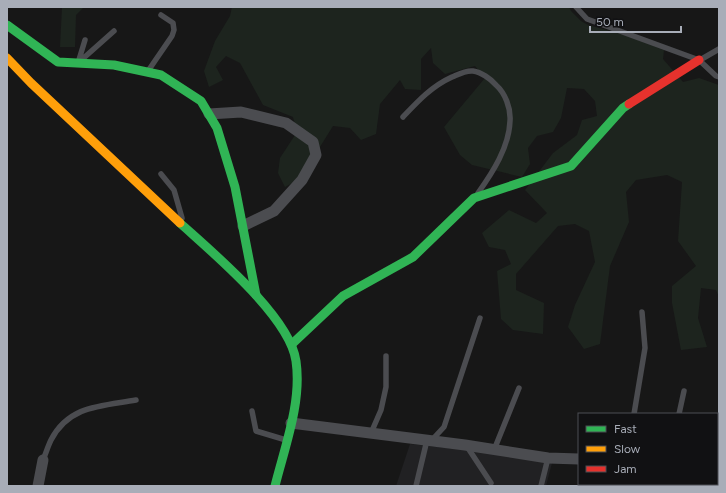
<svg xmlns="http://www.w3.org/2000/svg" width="726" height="493" font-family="Figtree,sans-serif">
  <rect width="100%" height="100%" fill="#171717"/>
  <polygon fill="#212123" points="410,444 484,452 552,463 546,486 396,486"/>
  <g fill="#1d241e">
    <polygon points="62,7 84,7 76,15 75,47 60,47"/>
    <polygon points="232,7 569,7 571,11 581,21 588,25 625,35 664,50 663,59 683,82 699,78 719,85 719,297 716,290 701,288 698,318 707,347 681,350 672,303 672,286 696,266 678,241 682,182 667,175 636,180 626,192 629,222 610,266 600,344 584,349 568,327 575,305 595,262 589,231 575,224 558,226 516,274 516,290 544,303 543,334 513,330 501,319 497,271 511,264 505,250 489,247 482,233 509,210 536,223 547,213 525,190 553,153 577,135 582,120 597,116 595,101 584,89 567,88 561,118 553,132 537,136 528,148 530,164 522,177 472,165 460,155 444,127 485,78 475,66 445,74 433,63 431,48 421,59 421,90 405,89 400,80 380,104 376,134 361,140 350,128 333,126 300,179 285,187 278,173 280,158 297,132 293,117 263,105 240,63 226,56 216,67 223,80 209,87 204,71 215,41 230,16"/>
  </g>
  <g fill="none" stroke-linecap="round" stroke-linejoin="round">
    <g stroke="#4b4c50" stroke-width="5.5">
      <polyline points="576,7 587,19 699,60 716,76 719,77"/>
      <polyline points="85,40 78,63 114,31"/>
      <polyline points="700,60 719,49"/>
      <polyline points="148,71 172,36 174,30 173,23 161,15"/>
      <path d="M403 117C418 101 432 86 452 77 459 74 466 70 473 71 481 72 491 79 496 85 505 93 511 108 510 121 509 147 493 172 478 193"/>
      <polyline points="161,174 174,190 182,218"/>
      <polyline points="252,411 256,431 286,440"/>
      <polyline points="634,414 645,348 642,312"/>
      <polyline points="679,414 684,391"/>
      <polyline points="371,433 381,410 386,387 386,356"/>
      <polyline points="431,441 444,427 480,318"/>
      <polyline points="466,445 491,483"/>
      <polyline points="494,450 519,388"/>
      <path d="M43 460C46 453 48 446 51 440 69 405 102 406 136 400"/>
      <polyline points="416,486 427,440"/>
      <polyline points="541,486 548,458"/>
    </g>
    <g stroke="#4b4c50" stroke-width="11">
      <polyline points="209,114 241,112 286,123 313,142 316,155 302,180 274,211 243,226"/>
      <polyline points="291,423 465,445 548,458 579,459"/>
      <polyline points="38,486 43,460"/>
    </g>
    <g stroke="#30b455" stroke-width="9">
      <polyline points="7,25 58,62 114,65 161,75 201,101 217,128 235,187 256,295"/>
      <path d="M180 223C213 253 290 317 296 361 302 402 285 446 275 486"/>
      <polyline points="292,344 343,296 413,257 474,198 571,166 623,108 629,104"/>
    </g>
    <polyline stroke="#ff9f0a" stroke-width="9" points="7,58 31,83 180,223"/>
    <polyline stroke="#e5322d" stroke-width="9" points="629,104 699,60"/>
  </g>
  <rect width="726" height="493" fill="none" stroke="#a8adb8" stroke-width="16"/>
  <rect x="578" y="413" width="140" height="72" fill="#111113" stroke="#4d4f55"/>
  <rect x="586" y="426" width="20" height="6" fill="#30b455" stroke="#4d4f55"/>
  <text x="614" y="433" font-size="12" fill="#a8adb8">Fast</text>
  <rect x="586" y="446" width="20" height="6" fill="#ff9f0a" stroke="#4d4f55"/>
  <text x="614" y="453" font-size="12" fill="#a8adb8">Slow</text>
  <rect x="586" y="466" width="20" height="6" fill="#e5322d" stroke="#4d4f55"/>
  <text x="614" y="473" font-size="12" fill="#a8adb8">Jam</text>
  <path d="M590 26v6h91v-6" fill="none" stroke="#a8adb8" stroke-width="2"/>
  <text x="596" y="26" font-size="12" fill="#a8adb8" stroke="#111113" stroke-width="3" paint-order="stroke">50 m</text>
</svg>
